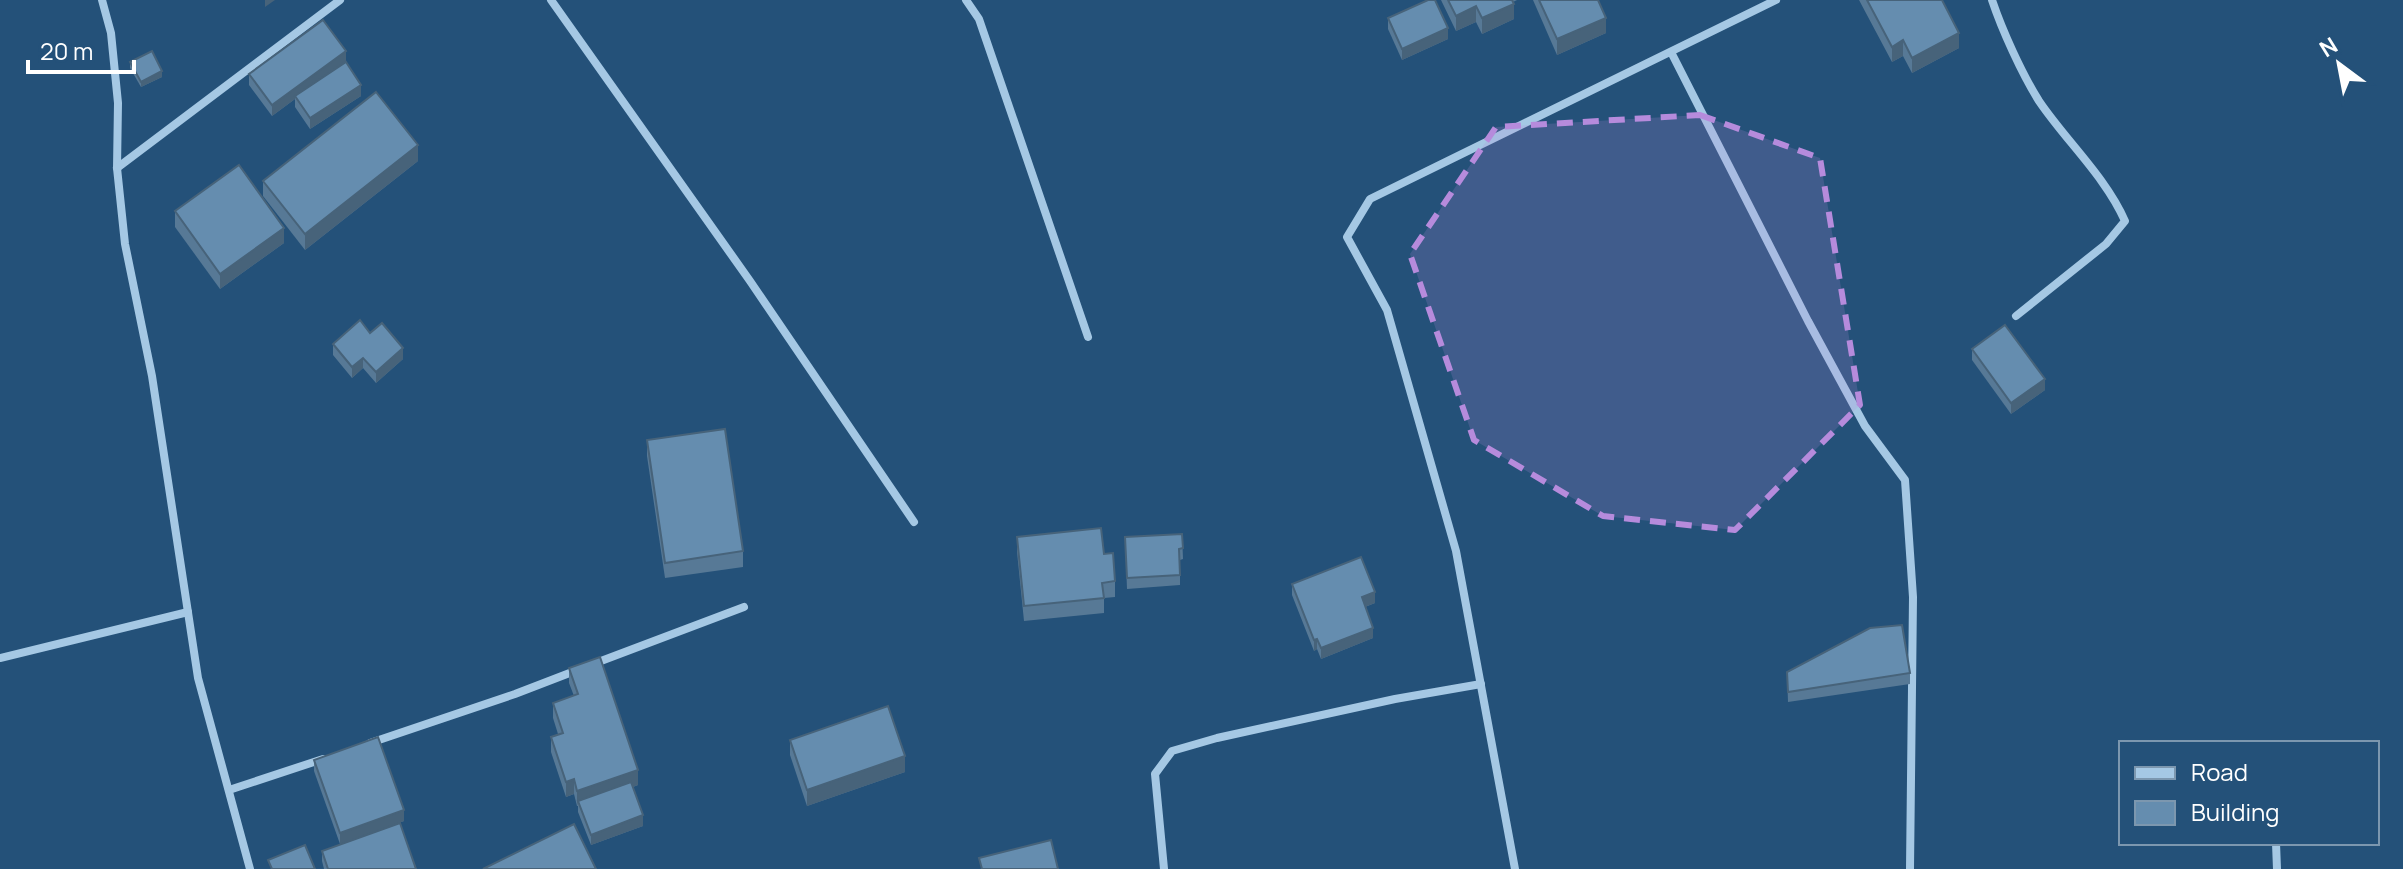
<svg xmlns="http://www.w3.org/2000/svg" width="2403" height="869" font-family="Manrope,sans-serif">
  <rect width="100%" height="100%" fill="#245179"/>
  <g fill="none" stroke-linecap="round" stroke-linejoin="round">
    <g stroke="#a5c8e4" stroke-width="8">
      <polyline points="102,0 111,33 118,103 117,168 125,244 152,376 198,678 250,869"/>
      <polyline points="551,0 750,281 914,522"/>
      <polyline points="966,0 979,19 1088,337"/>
      <path d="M1992 0C2002 30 2022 74 2039 101 2066 141 2105 176 2125 221L2106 244 2016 316"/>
      <polyline points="1671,52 1808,321 1865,426 1905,480 1913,597 1910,869"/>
      <polyline points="117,168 340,0"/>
      <polyline points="0,658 188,612"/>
      <polyline points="593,664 744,607"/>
      <polyline points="370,743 515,694 580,669"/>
      <polyline points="229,790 323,759"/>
      <polyline points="2276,843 2277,869"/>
      <polyline points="1164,869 1155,774 1172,751 1217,738 1395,699 1481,684"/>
      <polyline points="1515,869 1456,551 1387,310 1347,237 1370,199 1776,0"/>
    </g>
  </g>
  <g fill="#577996">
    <polygon points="1441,0 1517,0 1513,2 1514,19 1482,34 1476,22 1456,31"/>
    <polygon points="1533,0 1598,0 1606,33 1557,55"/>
    <polygon points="1859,0 1942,0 1959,48 1912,73 1903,56 1892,62"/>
    <polygon points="1388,18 1448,39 1402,60 1388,29"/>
    <polygon points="346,61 334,71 361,96 310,129 295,107 295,99 272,116 249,85 249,74"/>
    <polygon points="130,62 162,77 141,87 130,68"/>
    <polygon points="418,161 305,250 263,196 263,181"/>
    <polygon points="175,211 284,243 220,289 175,227"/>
    <polygon points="370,333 403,359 376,383 363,368 352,378 333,355 333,344"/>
    <polygon points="1972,349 2045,390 2011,414 1972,360"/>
    <polygon points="647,440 743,551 743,567 665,578 647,456"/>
    <polygon points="1182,534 1183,559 1180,560 1180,585 1127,589 1125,537"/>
    <polygon points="1017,537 1104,554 1115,581 1115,597 1104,598 1104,613 1024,621 1017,552"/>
    <polygon points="1292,584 1375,603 1365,607 1373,638 1321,659 1317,649 1314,651 1292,595"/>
    <polygon points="569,668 638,785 633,787 643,826 591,845 578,812 578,806 577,806 574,794 566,797 551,752 551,737 558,734 553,718 553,703 574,696 569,683"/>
    <polygon points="1787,672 1910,673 1910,684 1788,702"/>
    <polygon points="790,740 905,772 807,806 790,755"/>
    <polygon points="314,760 404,821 340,844 314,771"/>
    <polygon points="322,851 416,869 324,869 322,861"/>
  </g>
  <g fill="#47637a">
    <polygon points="265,0 275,0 265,7"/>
    <polygon points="1514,4 1514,19 1482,34 1482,18"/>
    <polygon points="1476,6 1476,22 1456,31 1456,16"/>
    <polygon points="1606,18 1606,33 1557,55 1557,39"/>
    <polygon points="1448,28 1448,39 1402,60 1402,49"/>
    <polygon points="1959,33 1959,48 1912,73 1912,58"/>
    <polygon points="1903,40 1903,56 1892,62 1892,47"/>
    <polygon points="346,51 346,61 296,98 295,96 295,99 272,116 272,105"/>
    <polygon points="162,71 162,77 141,87 141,82"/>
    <polygon points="361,85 361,96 310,129 310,118"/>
    <polygon points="418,145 418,161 305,250 305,234"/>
    <polygon points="284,228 284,243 220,289 220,274"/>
    <polygon points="403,348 403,359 376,383 376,372"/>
    <polygon points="363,358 363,368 352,378 352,367"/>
    <polygon points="2045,379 2045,390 2011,414 2011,403"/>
    <polygon points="1375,592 1375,603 1362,608 1362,597"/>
    <polygon points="1373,628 1373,638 1321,659 1321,648"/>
    <polygon points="1317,639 1317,649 1314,651 1314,640"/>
    <polygon points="905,756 905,772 807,806 807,790"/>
    <polygon points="638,770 638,785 580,805 578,801 577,806 577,791"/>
    <polygon points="574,779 574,794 566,797 566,782"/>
    <polygon points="404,810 404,821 340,844 340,833"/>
    <polygon points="643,815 643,826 591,845 591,835"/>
  </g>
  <g fill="#658daf" stroke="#47637a" stroke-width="2">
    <polygon points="1428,0 1435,0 1448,28 1402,49 1388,18"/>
    <polygon points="1448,0 1512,0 1514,4 1482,18 1476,6 1456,16"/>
    <polygon points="1539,0 1598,0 1606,18 1557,39"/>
    <polygon points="1867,0 1942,0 1959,33 1912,58 1903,40 1892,47"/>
    <polygon points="323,20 346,51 272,105 249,74"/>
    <polygon points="152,51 162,71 141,82 130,62"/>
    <polygon points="346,62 361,85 310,118 295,96"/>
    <polygon points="376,92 418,145 305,234 263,181"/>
    <polygon points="239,165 284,228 220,274 175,211"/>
    <polygon points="360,320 370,333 382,323 403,348 376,372 363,358 352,367 333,344"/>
    <polygon points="2005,325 2045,379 2011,403 1972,349"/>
    <polygon points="725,429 743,551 665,563 647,440"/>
    <polygon points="1101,528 1104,554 1113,553 1115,581 1102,583 1104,598 1024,606 1017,537"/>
    <polygon points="1182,534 1183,548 1179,549 1180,575 1127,578 1125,537"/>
    <polygon points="1361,557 1375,592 1362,597 1373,628 1321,648 1317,639 1314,640 1292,584"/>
    <polygon points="1902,625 1910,673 1788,692 1787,672 1870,628"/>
    <polygon points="600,657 638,770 577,791 574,779 566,782 551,737 563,733 553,703 578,694 569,668"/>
    <polygon points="888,706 905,756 807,790 790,740"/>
    <polygon points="378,737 404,810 340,833 314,760"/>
    <polygon points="631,782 643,815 591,835 578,801"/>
    <polygon points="400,823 416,869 328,869 322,851"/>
    <polygon points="574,824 596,869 483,869"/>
    <polygon points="1051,840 1058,869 982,869 979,858"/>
    <polygon points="305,845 315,869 272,869 268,860"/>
  </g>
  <path fill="#b68bdc" fill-opacity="0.2" stroke="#b68bdc" stroke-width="6" stroke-dasharray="16 10" stroke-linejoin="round" d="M1700 115 1820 158 1860 405 1735 530 1603 516 1474 440 1410 254 1496 127Z"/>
  <rect x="2119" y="741" width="260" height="104" fill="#245179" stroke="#7c97af" stroke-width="2"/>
  <rect x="2135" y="767" width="40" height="12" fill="#a5c8e4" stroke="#7c97af" stroke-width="2"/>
  <text x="2191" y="781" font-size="24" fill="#ffffff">Road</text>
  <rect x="2135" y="801" width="40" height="24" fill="#658daf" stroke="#7c97af" stroke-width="2"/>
  <text x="2191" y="821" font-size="24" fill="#ffffff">Building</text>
  <g transform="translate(2339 64) rotate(328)" stroke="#245179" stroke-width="6" paint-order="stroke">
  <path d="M0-6L14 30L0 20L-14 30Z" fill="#ffffff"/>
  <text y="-12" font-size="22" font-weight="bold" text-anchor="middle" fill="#ffffff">N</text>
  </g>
  <path d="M28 60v12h106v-12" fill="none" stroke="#ffffff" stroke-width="4"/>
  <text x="40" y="60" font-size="24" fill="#ffffff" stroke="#245179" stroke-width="6" paint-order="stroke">20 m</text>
</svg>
